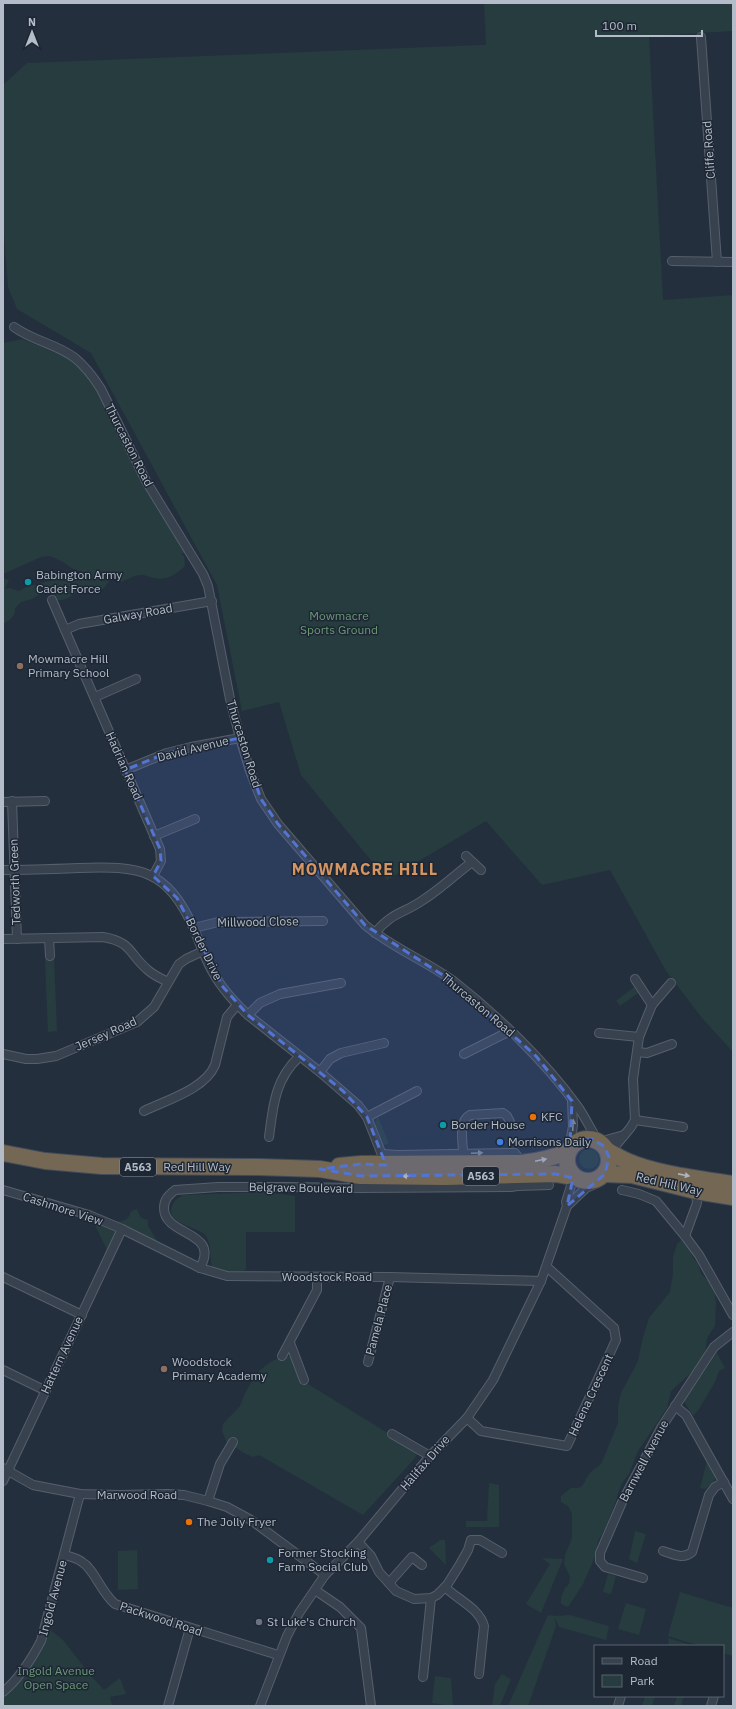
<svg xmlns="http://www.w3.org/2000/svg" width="736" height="1709" font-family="'IBM Plex Sans',sans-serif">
  <rect width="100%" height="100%" fill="#242f3e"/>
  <g fill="#263c3f">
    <polygon points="484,3 733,3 733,31 649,36 663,300 733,295 733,1052 702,1018 666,971 610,870 542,885 486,821 387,880 301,775 279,702 242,711 217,585 91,353 17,309 8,287 3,221 3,85 27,63 507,44 486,45"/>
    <path d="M22 339 66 357 75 363 87 376 102 398 144 485 185 553 181 554 184 556 185 566C177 574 166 581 154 578 149 577 146 575 141 575 133 575 128 580 120 582L113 578C107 581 106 589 99 591 94 592 88 588 83 588 75 593 66 602 56 600L53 594 45 589 44 592 32 599 21 602 15 608C16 617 9 620 3 624V578L9 580 5 589 9 588 19 591 30 585H36L57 578H71L83 572 73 569 63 562 50 556 41 557 3 574V343Z"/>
    <polygon points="54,957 57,1031 48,1032 45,958"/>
    <polygon points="634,987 638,993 620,1006 616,1001"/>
    <polygon points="378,1116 389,1144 383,1145 375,1123"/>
    <circle cx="589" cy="1159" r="10"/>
    <path d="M263 1192 295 1196V1232H246V1270L227 1276 212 1267C209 1256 213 1244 204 1234 195 1226 165 1224 172 1206 174 1200 178 1198 183 1195Z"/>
    <path d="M137 1209 141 1218 148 1220V1226L159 1244 114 1222C124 1221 129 1220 131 1211Z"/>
    <polygon points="93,1221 117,1231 107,1250"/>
    <path d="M681 1240 689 1247 693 1258 698 1264 701 1274 710 1282 715 1292 716 1304 715 1326 707 1338 706 1348 702 1358 693 1371 671 1391 667 1408 638 1451 629 1474 622 1483 618 1493 616 1501 605 1529 598 1541 595 1557 583 1584 568 1607 561 1604V1597L565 1588 569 1584 570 1577 564 1564 565 1555 572 1538V1514L568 1506 561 1502V1496L571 1488C587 1489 582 1482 590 1473 594 1469 599 1467 602 1462L618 1423V1406L621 1393 638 1361 643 1337 649 1318 670 1292 673 1274V1257L677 1244Z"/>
    <polygon points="717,1353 725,1368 719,1371 715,1382 699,1409 693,1416 684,1401"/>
    <path d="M291 1356 303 1381 414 1449 417 1454 415 1458 363 1515 259 1455 253 1457 246 1454 227 1443 222 1431 223 1424C228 1418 235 1412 240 1406 242 1402 243 1397 245 1394 255 1373 267 1358 291 1356Z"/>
    <polygon points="707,1461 716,1476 714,1483 705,1489 700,1488"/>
    <polygon points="489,1483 499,1485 499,1527 466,1527 466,1521 487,1521"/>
    <polygon points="635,1531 646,1534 637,1563 629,1559"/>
    <polygon points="440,1540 445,1540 446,1565 429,1548"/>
    <polygon points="137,1550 138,1589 118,1590 118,1551"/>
    <polygon points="542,1558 563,1559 541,1613 526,1604 550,1564"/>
    <polygon points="608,1574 616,1576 611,1594 603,1592"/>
    <polygon points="680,1592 733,1608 733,1656 723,1653 723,1646 700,1646 668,1636"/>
    <polygon points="626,1603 646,1609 639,1635 618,1629"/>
    <polygon points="548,1615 555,1616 570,1615 609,1626 606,1640 559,1627 555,1618 556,1626 528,1706 508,1706"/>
    <polygon points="48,1628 63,1640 91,1676 104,1690 120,1678 126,1694 110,1697 112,1706 3,1706 3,1696"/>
    <polygon points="668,1638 691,1645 690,1646 669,1646"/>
    <polygon points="502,1674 511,1679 500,1706 492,1706 495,1684"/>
    <polygon points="435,1676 451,1678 453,1705 467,1706 453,1706 432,1703"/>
    <polygon points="645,1696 655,1696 652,1706 642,1706"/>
    <polygon points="677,1696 684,1696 681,1706 674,1706"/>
  </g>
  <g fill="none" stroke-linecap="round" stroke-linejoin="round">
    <g stroke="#565f6c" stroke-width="10">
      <g id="street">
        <polyline points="701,37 717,262"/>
        <polyline points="672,261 733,262"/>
        <path d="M14 327C33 341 57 344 75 358 86 367 94 378 101 389L146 481 203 574 208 586 230 699 240 738 250 771 261 799 278 824 365 925C391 947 424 960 452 980 497 1015 545 1061 578 1107 585 1117 591 1130 598 1141"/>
        <polyline points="52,600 160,849 161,861 153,876"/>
        <polyline points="65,630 79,624 212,601"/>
        <polyline points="95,697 136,679"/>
        <polyline points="125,770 167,753 191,747 240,738"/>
        <polyline points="12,801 17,939"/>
        <polyline points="3,802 45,801"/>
        <polyline points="154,836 195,819"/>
        <polyline points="466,856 481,870"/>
        <path d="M3 870C28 870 54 869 79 868 139 866 167 868 194 929 199 941 203 953 209 965 218 984 233 1001 248 1015L320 1072 358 1105 367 1117 386 1165"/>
        <polyline points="194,928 218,922 323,921"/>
        <path d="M375 933C392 912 403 914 423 900 439 890 456 874 472 862"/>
        <polyline points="49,938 50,956"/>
        <path d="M3 939 103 937C133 942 129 955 149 971 155 976 162 979 168 982"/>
        <polyline points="635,979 652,1005"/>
        <polyline points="248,1015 260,1003 280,994 341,983"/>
        <polyline points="599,1033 639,1037"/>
        <polyline points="637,1052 647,1053 672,1044"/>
        <polyline points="3,1054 26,1059 37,1059 56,1056 137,1022 154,1007 179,964 186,959 203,951"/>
        <polyline points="464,1054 510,1031"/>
        <polyline points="320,1072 330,1059 341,1053 384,1043"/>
        <path d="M144 1111C167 1100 205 1089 215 1065L227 1017 237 1005"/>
        <polyline points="367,1117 417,1091"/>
        <polyline points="635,1120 683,1127"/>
        <path d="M269 1137C273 1106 275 1079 299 1057"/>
        <polyline points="599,1142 624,1135"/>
        <polyline points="569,1149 573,1126 572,1101"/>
        <polyline points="606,1149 617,1144 631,1127 635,1120 633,1079 639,1037 652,1005 671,983"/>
        <path d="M463 1153C463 1142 458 1121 470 1115L503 1113 507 1116 511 1124"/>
        <polyline points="382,1154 398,1155 509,1153 515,1153 522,1163"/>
        <polyline points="517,1186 549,1185"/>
        <polyline points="3,1190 89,1215 122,1229 200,1268 227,1276 390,1277 541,1281"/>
        <polyline points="622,1190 639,1194 656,1201 685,1236 699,1255 733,1315"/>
        <polyline points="567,1206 586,1188 593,1185 595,1181"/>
        <polyline points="685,1236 697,1203 696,1191"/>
        <path d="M200 1268C221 1230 164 1237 164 1208 164 1199 169 1195 175 1190L218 1187H286L360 1188 511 1187 517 1186 520 1182 521 1175"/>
        <polyline points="3,1277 82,1315"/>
        <polyline points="290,1343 304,1380"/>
        <polyline points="282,1356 317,1290 317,1277"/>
        <polyline points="368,1362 390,1277"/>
        <polyline points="3,1370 46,1391"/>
        <polyline points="675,1406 686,1415 733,1499"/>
        <polyline points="467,1418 481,1431 567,1446 616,1340 614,1328 547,1267"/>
        <polyline points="392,1434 430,1456"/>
        <polyline points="3,1468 33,1485 80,1494 119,1495 168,1494 184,1495 208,1501 227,1507 251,1520 325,1575"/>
        <polyline points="3,1481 122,1229"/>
        <polyline points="208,1501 220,1464 233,1442"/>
        <polyline points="358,1542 371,1556 379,1572 396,1591 414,1599 431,1598 437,1595 447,1585 459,1566 468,1550 471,1540 480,1540 502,1553"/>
        <path d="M663 1551C673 1554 683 1560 692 1552L709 1495 715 1487 724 1482"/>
        <path d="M65 1555C71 1557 77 1558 82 1562 94 1569 101 1592 115 1604L278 1655"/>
        <polyline points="643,1578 605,1567 600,1561 600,1553 623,1500 661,1428 714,1347 733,1332"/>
        <polyline points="389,1583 412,1557 422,1565"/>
        <path d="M445 1587C458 1600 479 1608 484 1626L479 1674"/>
        <polyline points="315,1590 340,1607 361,1628 371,1706"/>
        <polyline points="423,1677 431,1598"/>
        <path d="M3 1692C20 1678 31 1660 41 1641L80 1494"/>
        <polyline points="168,1706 190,1628"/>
        <polyline points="260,1706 287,1636 299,1613 325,1575 358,1542 430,1456 467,1418 493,1380 541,1281 567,1206 566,1202 574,1176"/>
        <polyline points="618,1706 621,1696"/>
        <polyline points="711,1706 714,1696"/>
      </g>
    </g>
    <g stroke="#434c59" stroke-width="18">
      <g id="highway">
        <circle cx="588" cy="1160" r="21"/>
        <path d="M608 1151C614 1154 620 1158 627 1161 656 1174 701 1179 733 1184"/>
        <polyline points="3,1153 45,1161 102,1166 259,1167 320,1169 361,1176 446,1177 556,1174 567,1176 572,1175"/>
        <path d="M339 1166 361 1164 522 1163C539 1161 553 1158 569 1151"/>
        <polyline points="605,1174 632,1175 696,1191 733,1197"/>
      </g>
    </g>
    <use href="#street" stroke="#38414e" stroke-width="8"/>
    <use href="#highway" stroke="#746855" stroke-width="16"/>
  </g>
  <defs><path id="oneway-solid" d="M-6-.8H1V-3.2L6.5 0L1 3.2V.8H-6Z"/></defs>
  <g fill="#7c8592">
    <use href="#oneway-solid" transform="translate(573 1125) rotate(-87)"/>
    <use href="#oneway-solid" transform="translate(477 1153) rotate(-2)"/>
  </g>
  <g fill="#aeb4bd">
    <use href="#oneway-solid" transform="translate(541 1160) rotate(-12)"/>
    <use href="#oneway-solid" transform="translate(684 1175) rotate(11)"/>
    <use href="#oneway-solid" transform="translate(408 1176) rotate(-179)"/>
  </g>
  <path fill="#5274d3" fill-opacity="0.2" stroke="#5274d3" stroke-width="3" stroke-dasharray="8 5" stroke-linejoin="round" d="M240 738 261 799 278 824 365 925 452 981 536 1056 572 1101 570 1143 592 1139 604 1146 609 1157 605 1174 567 1206 573 1178 556 1174 361 1176 320 1169 361 1164 386 1165 367 1117 343 1091 248 1015 223 987 177 898 153 876 161 861 160 849 125 770 167 753Z"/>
  <g fill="#0f9aa8" stroke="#1d2633" stroke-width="1.5">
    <circle cx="28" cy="582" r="4"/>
    <circle cx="443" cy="1125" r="4"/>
    <circle cx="270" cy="1560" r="4"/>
  </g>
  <g fill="#8d6e63" stroke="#1d2633" stroke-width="1.5">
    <circle cx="20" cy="666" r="4"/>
    <circle cx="164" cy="1369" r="4"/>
  </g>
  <g fill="#e8710a" stroke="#1d2633" stroke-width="1.5">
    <circle cx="533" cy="1117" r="4"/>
    <circle cx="189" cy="1522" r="4"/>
  </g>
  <circle fill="#3f7fe0" stroke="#1d2633" stroke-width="1.5" cx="500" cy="1142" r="4"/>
  <circle fill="#6b7280" stroke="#1d2633" stroke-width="1.5" cx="259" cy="1622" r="4"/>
  <g text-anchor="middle" stroke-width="3" stroke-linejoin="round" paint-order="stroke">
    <g fill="#1d2633" stroke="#878f9c" stroke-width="1">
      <rect x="120" y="1158" width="36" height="18" rx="3"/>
      <rect x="463" y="1167" width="36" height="18" rx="3"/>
    </g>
    <g font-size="11" font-weight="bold" fill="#b4bcc9">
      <text x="138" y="1171">A563</text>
      <text x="481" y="1180">A563</text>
    </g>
    <g font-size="12" fill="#b4bcc9" stroke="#1d2633">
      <text transform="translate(709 150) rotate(-94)" y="4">Cliffe Road</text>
      <text transform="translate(129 445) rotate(63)" y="4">Thurcaston Road</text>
      <text transform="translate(138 614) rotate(-10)" y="4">Galway Road</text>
      <text transform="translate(244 744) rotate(73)" y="4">Thurcaston Road</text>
      <text transform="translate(193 749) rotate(-14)" y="4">David Avenue</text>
      <text transform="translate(124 766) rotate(66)" y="4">Hadrian Road</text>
      <text transform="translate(15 882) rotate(-92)" y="4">Tedworth Green</text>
      <text transform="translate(258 922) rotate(-1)" y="4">Millwood Close</text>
      <text transform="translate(204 949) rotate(64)" y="4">Border Drive</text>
      <text transform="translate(478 1005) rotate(40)" y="4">Thurcaston Road</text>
      <text transform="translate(106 1034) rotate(-24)" y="4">Jersey Road</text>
      <text x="197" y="1171">Red Hill Way</text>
      <text transform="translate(669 1184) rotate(13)" y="4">Red Hill Way</text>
      <text transform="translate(301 1188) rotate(1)" y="4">Belgrave Boulevard</text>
      <text transform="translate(63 1209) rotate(18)" y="4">Cashmore View</text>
      <text x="327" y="1281">Woodstock Road</text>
      <text transform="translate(379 1320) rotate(-75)" y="4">Pamela Place</text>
      <text transform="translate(62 1355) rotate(-65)" y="4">Hattern Avenue</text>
      <text transform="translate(591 1395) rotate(-65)" y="4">Helena Crescent</text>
      <text transform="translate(644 1461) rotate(-62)" y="4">Barnwell Avenue</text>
      <text transform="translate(425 1463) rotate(-49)" y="4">Halifax Drive</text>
      <text x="137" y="1499">Marwood Road</text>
      <text transform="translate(53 1598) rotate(-75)" y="4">Ingold Avenue</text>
      <text transform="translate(161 1619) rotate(18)" y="4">Packwood Road</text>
    </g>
    <g font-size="12" fill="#b4bcc9" stroke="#1d2633" text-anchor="start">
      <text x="36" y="579">Babington Army<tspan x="36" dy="14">Cadet Force</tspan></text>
      <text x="28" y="663">Mowmacre Hill<tspan x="28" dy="14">Primary School</tspan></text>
      <text x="541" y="1121">KFC</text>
      <text x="451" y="1129">Border House</text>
      <text x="508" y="1146">Morrisons Daily</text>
      <text x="172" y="1366">Woodstock<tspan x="172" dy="14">Primary Academy</tspan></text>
      <text x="197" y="1526">The Jolly Fryer</text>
      <text x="278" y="1557">Former Stocking<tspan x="278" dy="14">Farm Social Club</tspan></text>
      <text x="267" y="1626">St Luke's Church</text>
    </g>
    <g font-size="12" fill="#6b9a76" stroke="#1d2633">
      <text x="339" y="620">Mowmacre<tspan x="339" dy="14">Sports Ground</tspan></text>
      <text x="56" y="1675">Ingold Avenue<tspan x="56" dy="14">Open Space</tspan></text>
    </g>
    <g font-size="16" font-weight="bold" letter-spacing="1" fill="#d59563" stroke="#1d2633">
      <text x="365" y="875">MOWMACRE HILL</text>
    </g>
  </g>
  <rect width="736" height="1709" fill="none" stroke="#b4bcc9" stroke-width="8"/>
  <rect x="594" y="1645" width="130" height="52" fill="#1d2633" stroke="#59626f"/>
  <rect x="602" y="1658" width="20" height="6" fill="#38414e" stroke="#59626f"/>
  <text x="630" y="1665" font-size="12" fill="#b4bcc9">Road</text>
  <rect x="602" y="1675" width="20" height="12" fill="#263c3f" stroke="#59626f"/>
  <text x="630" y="1685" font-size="12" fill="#b4bcc9">Park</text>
  <g transform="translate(32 32)" stroke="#1d2633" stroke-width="3" paint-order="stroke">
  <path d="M0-3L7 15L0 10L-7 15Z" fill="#b4bcc9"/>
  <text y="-6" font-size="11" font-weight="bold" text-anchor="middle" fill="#b4bcc9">N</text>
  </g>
  <path d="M596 30v6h106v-6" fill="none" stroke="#b4bcc9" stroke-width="2"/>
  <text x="602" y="30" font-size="12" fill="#b4bcc9" stroke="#1d2633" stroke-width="3" paint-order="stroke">100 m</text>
</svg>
